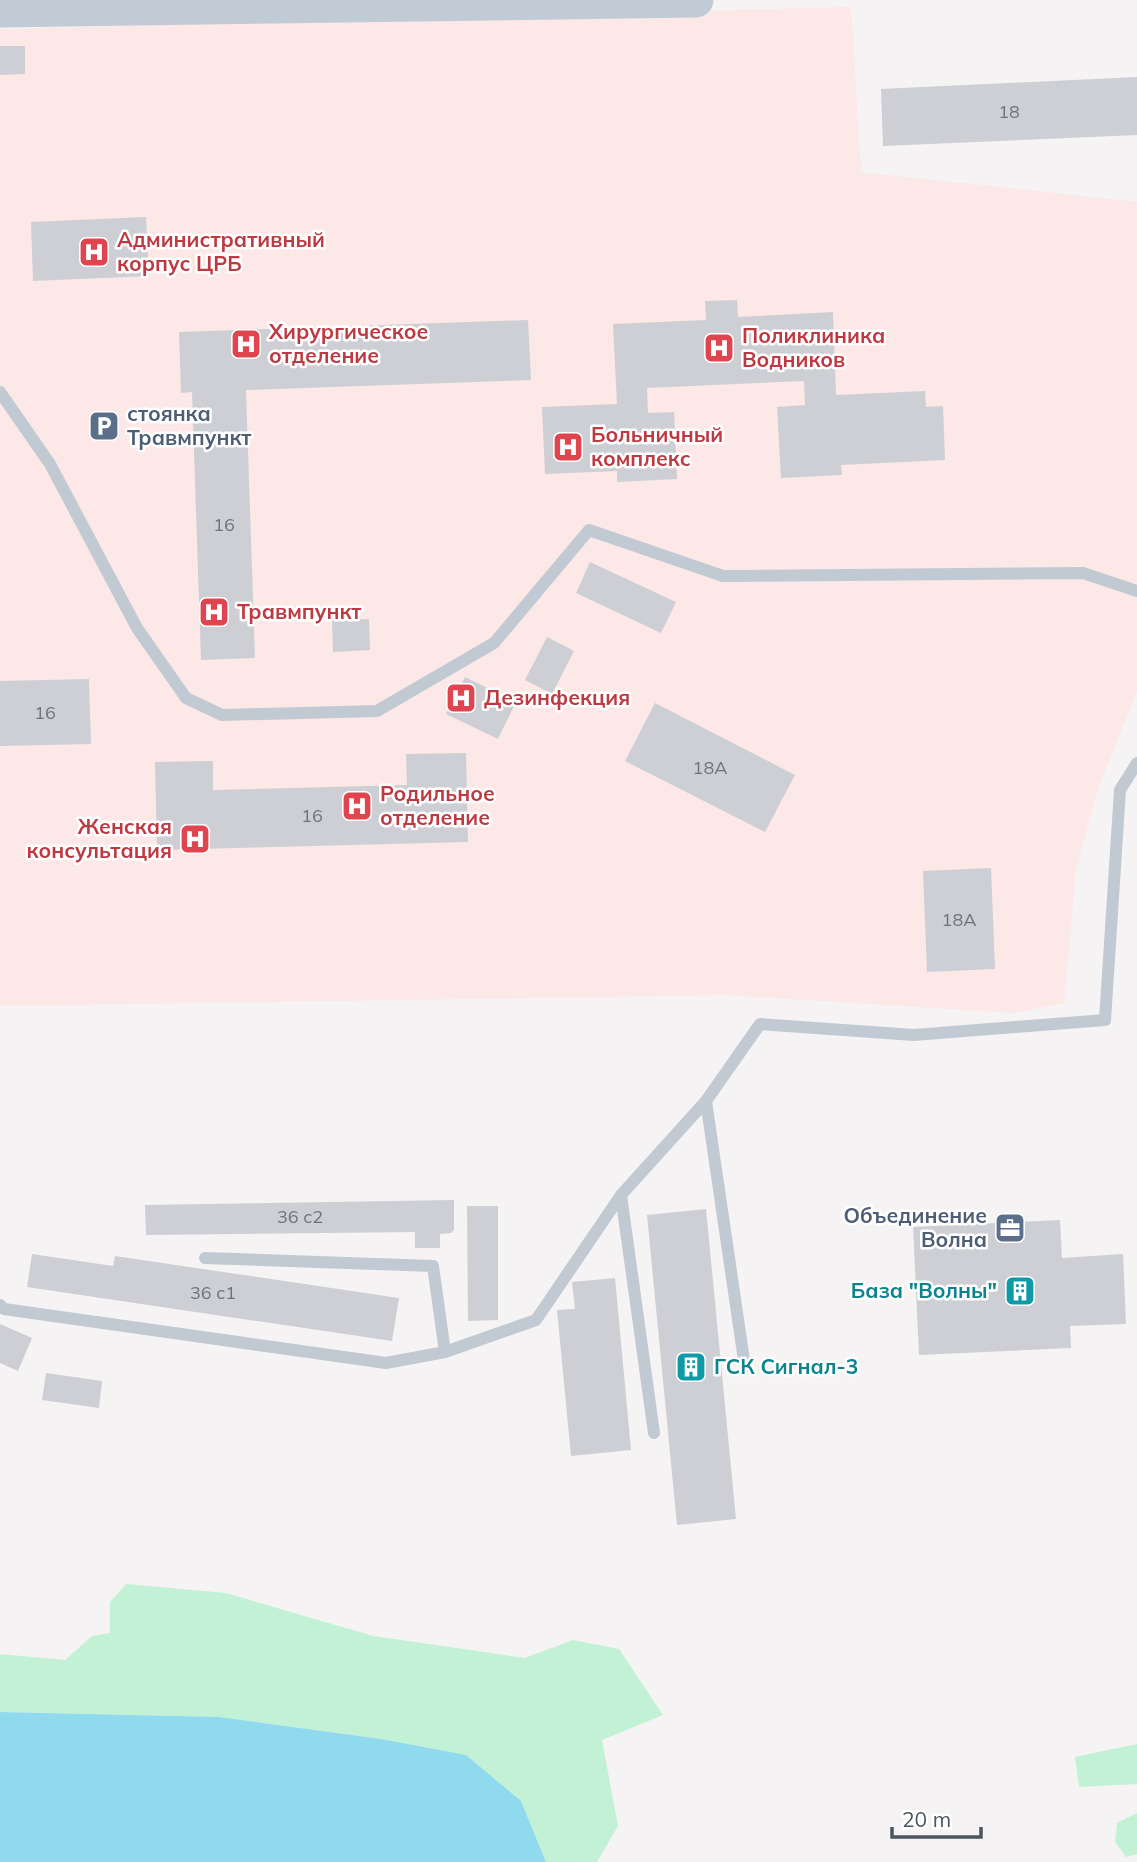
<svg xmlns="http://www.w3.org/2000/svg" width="1137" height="1862" font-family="Mulish,sans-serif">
  <rect width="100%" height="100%" fill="#f5f3f3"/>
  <polygon fill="#fce8e6" points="851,7 861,172 1137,202 1137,691 1099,786 1076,868 1064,1003 1013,1013 726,995 0,1006 0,29"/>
  <g fill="#c3f1d5">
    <polygon points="126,1584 226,1593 373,1636 525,1658 573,1640 619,1649 663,1715 602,1740 618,1826 597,1862 546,1862 521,1801 381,1739 220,1717 0,1712 0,1654 65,1660 92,1636 110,1633 110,1602"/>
    <polygon points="1137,1744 1137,1784 1079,1787 1075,1757"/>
    <polygon points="1137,1813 1137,1854 1126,1857 1115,1842 1117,1823"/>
  </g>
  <polygon fill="#90daee" points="0,1712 220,1717 381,1739 466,1755 521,1801 546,1862 0,1862"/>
  <g fill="#cdcfd5">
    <polygon points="0,46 25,46 25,74 0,75"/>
    <polygon points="1137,77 1137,135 883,146 881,89"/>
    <polygon points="146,217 149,276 33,281 31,222"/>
    <polygon points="737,300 738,317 833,312 836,395 925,391 926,407 943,406 945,460 841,465 842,475 781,478 777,407 805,405 804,381 647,388 648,413 674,412 677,479 617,482 617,471 545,474 542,407 617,404 613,324 706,320 705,301"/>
    <polygon points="528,320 531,380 246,390 255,658 201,660 192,392 181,393 179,332"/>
    <polygon points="590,562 676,602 661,633 576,593"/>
    <polygon points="369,619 370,650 333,652 332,620"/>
    <polygon points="547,637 574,651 552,694 525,680"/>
    <polygon points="465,677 516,702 498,739 446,714"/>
    <polygon points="89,679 91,744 0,746 0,681"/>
    <polygon points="655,703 795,775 765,832 625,761"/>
    <polygon points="466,753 468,842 157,850 155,762 213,761 213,790 407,785 406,754"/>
    <polygon points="991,868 995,969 927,972 923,871"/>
    <polygon points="454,1200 454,1230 451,1233 440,1234 440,1248 415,1248 415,1232 146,1235 145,1205"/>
    <polygon points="467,1206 498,1206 498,1320 468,1321"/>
    <polygon points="706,1209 736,1519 677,1525 647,1215"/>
    <polygon points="1060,1220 1062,1258 1123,1254 1126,1324 1070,1326 1071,1348 919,1355 913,1227"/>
    <polygon points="32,1254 113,1266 115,1256 399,1298 392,1341 27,1287"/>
    <polygon points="615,1278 631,1450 571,1456 557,1310 575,1309 572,1282"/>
    <polygon points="0,1324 32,1338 18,1371 0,1363"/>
    <polygon points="46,1373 102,1381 99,1408 42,1400"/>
  </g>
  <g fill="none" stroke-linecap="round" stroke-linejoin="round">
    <g stroke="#c1cad2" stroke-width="12">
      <polyline points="0,392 50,464 137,628 186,698 222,715 377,711 494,643 589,530 723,576 1083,573 1137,591"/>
      <polyline points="706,1101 745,1367"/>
      <polyline points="621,1195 654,1433"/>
      <polyline points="205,1258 433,1266 445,1352"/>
      <polyline points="0,1305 4,1309 386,1363 445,1352 536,1320 621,1195 706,1101 760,1024 914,1035 1105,1020 1120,790 1137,763"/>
    </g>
    <polyline stroke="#c1cbd6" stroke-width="35" points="0,10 696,0"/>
  </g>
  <defs>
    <g id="hospital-square" transform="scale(1.575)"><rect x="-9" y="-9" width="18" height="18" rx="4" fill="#e0444e" stroke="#fff"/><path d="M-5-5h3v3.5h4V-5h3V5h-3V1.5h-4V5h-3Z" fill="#fff"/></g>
    <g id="parking-square" transform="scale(1.575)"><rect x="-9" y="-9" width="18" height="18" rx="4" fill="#5c6f8a" stroke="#fff"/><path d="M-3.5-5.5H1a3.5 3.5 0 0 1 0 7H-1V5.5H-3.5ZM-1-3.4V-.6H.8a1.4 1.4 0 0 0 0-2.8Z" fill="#fff"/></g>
    <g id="office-square" transform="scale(1.575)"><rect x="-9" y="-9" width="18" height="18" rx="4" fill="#5c6f8a" stroke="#fff"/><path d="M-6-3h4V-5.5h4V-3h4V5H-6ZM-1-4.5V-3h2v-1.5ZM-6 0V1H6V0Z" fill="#fff"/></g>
    <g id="building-square" transform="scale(1.575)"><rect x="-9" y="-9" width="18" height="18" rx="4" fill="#0f9aa8" stroke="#fff"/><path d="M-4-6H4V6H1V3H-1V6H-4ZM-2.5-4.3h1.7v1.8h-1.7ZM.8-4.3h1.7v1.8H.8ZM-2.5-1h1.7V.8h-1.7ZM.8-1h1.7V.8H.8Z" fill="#fff"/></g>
  </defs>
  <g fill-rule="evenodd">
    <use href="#hospital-square" x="94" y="252"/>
    <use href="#hospital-square" x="246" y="344"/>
    <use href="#hospital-square" x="719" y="348"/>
    <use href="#parking-square" x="104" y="426"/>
    <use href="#hospital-square" x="568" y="447"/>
    <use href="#hospital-square" x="214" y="612"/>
    <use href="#hospital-square" x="461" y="698"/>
    <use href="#hospital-square" x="357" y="806"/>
    <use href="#hospital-square" x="195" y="839"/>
    <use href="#office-square" x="1010" y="1228"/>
    <use href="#building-square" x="1020" y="1291"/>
    <use href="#building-square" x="691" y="1367"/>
  </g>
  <g text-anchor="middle" stroke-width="5" stroke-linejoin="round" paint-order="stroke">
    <g font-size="18" fill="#6b747e">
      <text x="1009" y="118">18</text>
      <text x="224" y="531">16</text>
      <text x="45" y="719">16</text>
      <text x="710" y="774">18А</text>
      <text x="312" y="822">16</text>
      <text x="959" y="926">18А</text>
      <text x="300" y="1223">36 с2</text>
      <text x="213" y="1299">36 с1</text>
    </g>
    <g font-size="21" font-weight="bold" fill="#be3a42" stroke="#fff" text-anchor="start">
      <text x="117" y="247">Административный<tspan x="117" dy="24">корпус ЦРБ</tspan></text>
      <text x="269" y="339">Хирургическое<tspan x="269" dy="24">отделение</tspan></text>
      <text x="742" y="343">Поликлиника<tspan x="742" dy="24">Водников</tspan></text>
      <text x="591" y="442">Больничный<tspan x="591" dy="24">комплекс</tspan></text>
      <text x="237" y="619">Травмпункт</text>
      <text x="484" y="705">Дезинфекция</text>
      <text x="380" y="801">Родильное<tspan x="380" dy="24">отделение</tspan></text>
      <text x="172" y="834" text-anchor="end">Женская<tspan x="172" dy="24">консультация</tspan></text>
    </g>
    <g font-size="21" font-weight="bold" fill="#4e5e75" stroke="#fff" text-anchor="start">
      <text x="127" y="421">стоянка<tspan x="127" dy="24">Травмпункт</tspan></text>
      <text x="987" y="1223" text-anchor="end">Объединение<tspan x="987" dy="24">Волна</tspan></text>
    </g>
    <g font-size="21" font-weight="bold" fill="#0d838f" stroke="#fff" text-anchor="end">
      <text x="997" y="1298">База "Волны"</text>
      <text x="714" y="1374" text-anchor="start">ГСК Сигнал-3</text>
    </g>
  </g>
  <path d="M892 1827v10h89v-10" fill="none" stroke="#4a5661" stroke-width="3.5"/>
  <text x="902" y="1827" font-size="21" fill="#4a5661" stroke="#ffffff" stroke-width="5" paint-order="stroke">20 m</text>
</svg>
